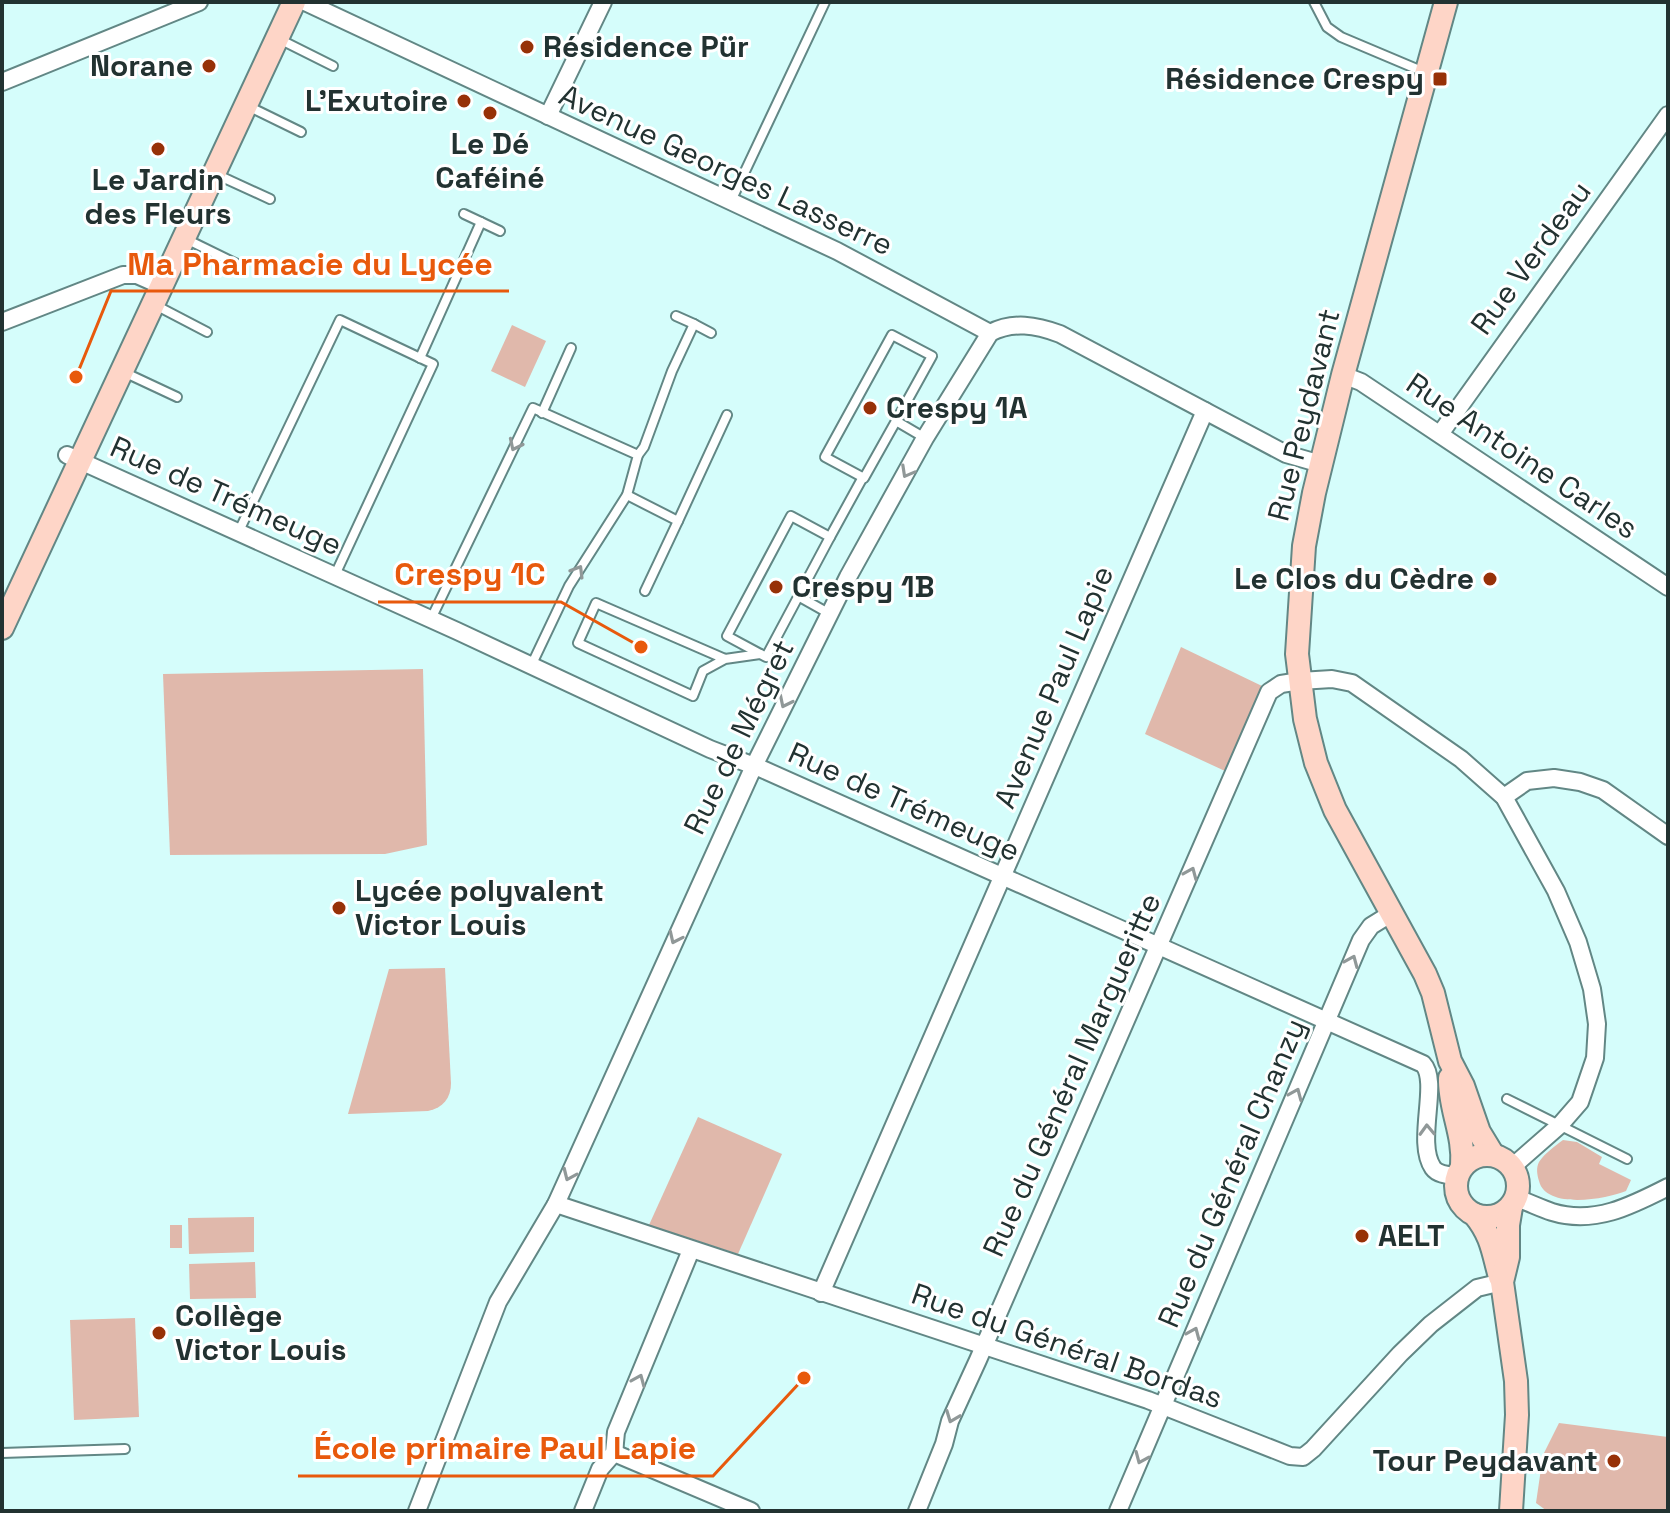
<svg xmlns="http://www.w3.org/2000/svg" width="1670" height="1513" font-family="'Space Grotesk',sans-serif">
  <rect width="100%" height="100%" fill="#d5fdfb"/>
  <g fill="#e0b8ab">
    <polygon points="512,325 546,341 525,387 491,371"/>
    <polygon points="1181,647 1262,686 1225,771 1145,734"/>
    <polygon points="423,669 427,845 385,854 170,855 163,674"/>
    <path d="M445 968 451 1083C451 1098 443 1108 428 1111L348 1114 389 969Z"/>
    <polygon points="698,1117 782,1154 738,1254 649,1225"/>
    <path d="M1563 1140 1577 1142 1602 1157 1599 1164 1631 1180 1626 1191C1607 1199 1546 1210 1539 1181 1537 1174 1536 1168 1539 1162 1545 1153 1555 1146 1563 1140Z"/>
    <polygon points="254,1217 254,1252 189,1254 188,1218"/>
    <rect x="170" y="1225" width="12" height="23"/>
    <polygon points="255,1262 256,1298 190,1299 189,1264"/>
    <polygon points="135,1318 139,1417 74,1420 70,1320"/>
    <polygon points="1559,1423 1668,1437 1668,1511 1547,1511 1536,1503 1543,1455"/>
  </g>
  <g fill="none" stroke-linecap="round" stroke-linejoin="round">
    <g stroke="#628785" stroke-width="12">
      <g id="lane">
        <polyline points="1314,2 1327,27 1341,37 1424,72"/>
        <polyline points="285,42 333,66"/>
        <polyline points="254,109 301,132"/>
        <polyline points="222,177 270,199"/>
        <polyline points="731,201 825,2"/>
        <polyline points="464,214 481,222"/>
        <polyline points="192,242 239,265"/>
        <polyline points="161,308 207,332"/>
        <polyline points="676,316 694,324"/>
        <polyline points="420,358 481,222 500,231"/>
        <polyline points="130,375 177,397"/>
        <polyline points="542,413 571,348"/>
        <polyline points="896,421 864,478 825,457 892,335 932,356 896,421 925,438"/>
        <polyline points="638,455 644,447 672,371 694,324 711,333"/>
        <polyline points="627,495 678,521 645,591"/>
        <polygon points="791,516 830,537 766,657 727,636"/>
        <polyline points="678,521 727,415"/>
        <polyline points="238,533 340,320 433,364 335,575"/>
        <polyline points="830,537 863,477"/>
        <polyline points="798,596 830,614"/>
        <polyline points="431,619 533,408 638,455 627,495 569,586 531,666"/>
        <polyline points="725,659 596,603 578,643 693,696 703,671 725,659 760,654"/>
        <polyline points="1507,1099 1627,1159"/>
        <polyline points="2,1453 125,1449"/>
      </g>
    </g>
    <g stroke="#628785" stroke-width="20">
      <g id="street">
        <polyline points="305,2 837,251 990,333"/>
        <polyline points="2,82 199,2"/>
        <polyline points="548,116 603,2"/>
        <polyline points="2,322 123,275 137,275 162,286"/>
        <polyline points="1343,375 1361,382 1668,587"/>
        <polyline points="1440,434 1668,115"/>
        <path d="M67 455 457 631 710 749 762 769 1423 1064C1440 1082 1415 1142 1433 1168 1438 1175 1449 1175 1457 1176"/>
        <polyline points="1504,797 1527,781 1554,778 1580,782 1603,790 1668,836"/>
        <path d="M1516 1198C1528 1202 1540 1208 1552 1212 1594 1225 1631 1206 1668 1187"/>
        <polyline points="556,1204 1148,1400 1290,1456 1303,1457 1313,1449 1400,1354 1431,1324 1477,1288 1502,1282"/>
        <polyline points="821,1293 1205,411"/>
        <polyline points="614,1453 751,1511"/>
        <path d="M417 1511 498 1302 556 1204 754 766 848 577 925 438 990 333C1013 321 1036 325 1060 334L1286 454 1321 464"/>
        <polyline points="583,1511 600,1469 614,1453 616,1432 691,1250"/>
        <polyline points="917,1511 944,1444 950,1421 978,1360 1269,692 1281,684 1300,681 1332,679 1352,683 1461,759 1504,797 1556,891 1578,942 1592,989 1597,1024 1595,1058 1580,1102 1560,1125 1512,1167"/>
        <polyline points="1118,1511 1361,940 1371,926 1392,913"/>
      </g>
    </g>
    <g stroke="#628785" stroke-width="26">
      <g id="secondary">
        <polyline points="1446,2 1343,375 1314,493 1304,546 1297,654 1305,719 1316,763 1335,810 1425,974 1433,993 1450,1061 1463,1086 1479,1132 1493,1155"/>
        <polyline points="2,628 294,2"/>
        <path d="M1450 1078C1449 1108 1465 1135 1462 1167"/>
        <circle cx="1487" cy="1186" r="31"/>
        <path d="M1475 1215C1492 1236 1493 1252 1500 1277"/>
        <polyline points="1511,1511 1517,1415 1516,1381 1502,1282 1508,1257 1508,1225 1511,1207"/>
      </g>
    </g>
    <use href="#lane" stroke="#fff" stroke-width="8"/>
    <use href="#street" stroke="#fff" stroke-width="16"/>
    <use href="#secondary" stroke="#fed5c7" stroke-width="22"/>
  </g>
  <defs><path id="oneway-chevron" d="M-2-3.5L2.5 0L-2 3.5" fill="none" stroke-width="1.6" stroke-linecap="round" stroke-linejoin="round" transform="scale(2)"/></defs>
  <g stroke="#909898">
    <use href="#oneway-chevron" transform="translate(515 445) rotate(116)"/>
    <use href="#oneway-chevron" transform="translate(907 472) rotate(119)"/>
    <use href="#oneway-chevron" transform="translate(578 571) rotate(-59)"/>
    <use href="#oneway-chevron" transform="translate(785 702) rotate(116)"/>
    <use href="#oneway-chevron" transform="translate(1191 873) rotate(-67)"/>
    <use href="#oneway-chevron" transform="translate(675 938) rotate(115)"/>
    <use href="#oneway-chevron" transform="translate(1352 961) rotate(-67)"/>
    <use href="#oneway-chevron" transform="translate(1296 1094) rotate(-67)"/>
    <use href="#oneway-chevron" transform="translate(1427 1130) rotate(-92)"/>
    <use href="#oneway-chevron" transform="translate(569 1175) rotate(114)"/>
    <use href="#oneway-chevron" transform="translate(1194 1333) rotate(-67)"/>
    <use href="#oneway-chevron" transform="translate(639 1380) rotate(-67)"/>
    <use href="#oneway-chevron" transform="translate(952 1417) rotate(111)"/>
    <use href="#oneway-chevron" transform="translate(1141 1458) rotate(113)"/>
  </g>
  <g fill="#973107" stroke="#fff" stroke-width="3">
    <circle cx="527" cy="47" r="8"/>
    <circle cx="209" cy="66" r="8"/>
    <rect x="1432" y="71" width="16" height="16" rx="4"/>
    <circle cx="464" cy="101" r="8"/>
    <circle cx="490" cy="113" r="8"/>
    <circle cx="158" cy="149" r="8"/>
    <circle cx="870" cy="408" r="8"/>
    <circle cx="1490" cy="579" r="8"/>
    <circle cx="776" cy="587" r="8"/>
    <circle cx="339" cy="908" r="8"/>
    <circle cx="1362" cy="1236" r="8"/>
    <circle cx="159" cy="1333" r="8"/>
    <circle cx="1614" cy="1461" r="8"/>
  </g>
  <g text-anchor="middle" stroke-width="6" stroke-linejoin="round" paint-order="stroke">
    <g font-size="30" font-weight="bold" fill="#223231" stroke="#fff" text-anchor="start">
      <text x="543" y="57">Résidence Pür</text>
      <text x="193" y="76" text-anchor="end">Norane</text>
      <text x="1424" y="89" text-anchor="end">Résidence Crespy</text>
      <text x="448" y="111" text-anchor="end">L'Exutoire</text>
      <text x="490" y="154" text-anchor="middle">Le Dé<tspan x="490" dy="34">Caféiné</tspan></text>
      <text x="158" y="190" text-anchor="middle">Le Jardin<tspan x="158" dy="34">des Fleurs</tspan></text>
      <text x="886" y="418">Crespy 1A</text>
      <text x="1474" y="589" text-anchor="end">Le Clos du Cèdre</text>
      <text x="792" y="597">Crespy 1B</text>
      <text x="355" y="901">Lycée polyvalent<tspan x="355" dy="34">Victor Louis</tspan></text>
      <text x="1378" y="1246">AELT</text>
      <text x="175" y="1326">Collège<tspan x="175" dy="34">Victor Louis</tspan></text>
      <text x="1598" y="1471" text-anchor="end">Tour Peydavant</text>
    </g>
    <g font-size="30" fill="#223231" stroke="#fff">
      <text transform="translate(726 170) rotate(25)" y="10">Avenue Georges Lasserre</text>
      <text transform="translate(1531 258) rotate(-54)" y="10">Rue Verdeau</text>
      <text transform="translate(1304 415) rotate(-76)" y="10">Rue Peydavant</text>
      <text transform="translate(1522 456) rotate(34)" y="10">Rue Antoine Carles</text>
      <text transform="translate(226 496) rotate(24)" y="10">Rue de Trémeuge</text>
      <text transform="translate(1054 687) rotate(-67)" y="10">Avenue Paul Lapie</text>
      <text transform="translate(739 737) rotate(-64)" y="10">Rue de Mégret</text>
      <text transform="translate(904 802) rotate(24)" y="10">Rue de Trémeuge</text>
      <text transform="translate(1072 1075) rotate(-66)" y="10">Rue du Général Margueritte</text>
      <text transform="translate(1232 1173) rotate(-67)" y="10">Rue du Général Chanzy</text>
      <text transform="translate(1067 1346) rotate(19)" y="10">Rue du Général Bordas</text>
    </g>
  </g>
  <path fill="none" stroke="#e8590c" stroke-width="3" d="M76 377L111 291H509M641 647L561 602H378M804 1378L713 1476H298"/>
  <g fill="#e8590c" stroke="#fff" stroke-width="3">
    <circle cx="76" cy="377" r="8"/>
    <circle cx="641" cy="647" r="8"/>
    <circle cx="804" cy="1378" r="8"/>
  </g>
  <g font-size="32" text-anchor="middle" font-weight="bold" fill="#e8590c" stroke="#fff" stroke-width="6" stroke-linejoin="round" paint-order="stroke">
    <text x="310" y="275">Ma Pharmacie du Lycée</text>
    <text x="470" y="585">Crespy 1C</text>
    <text x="505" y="1459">École primaire Paul Lapie</text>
  </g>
  <rect width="1670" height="1513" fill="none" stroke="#223231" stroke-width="8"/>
</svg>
